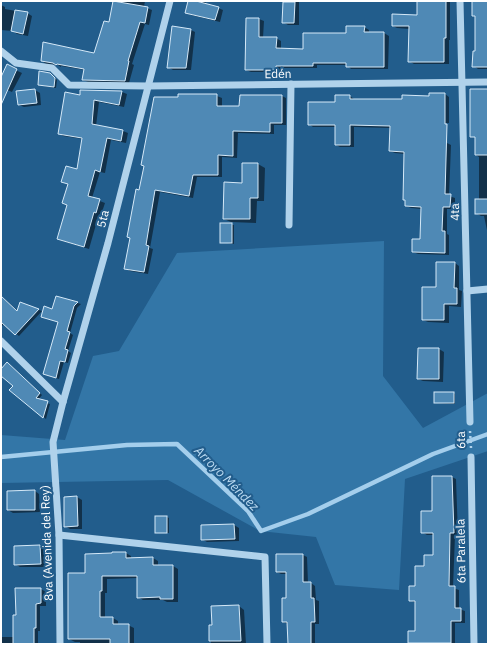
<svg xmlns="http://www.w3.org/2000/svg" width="489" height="645" font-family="'IBM Plex Sans',sans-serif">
  <rect width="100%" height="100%" fill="#225d8c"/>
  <polygon fill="#3376a7" points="384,241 383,376 423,428 488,393 488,451 405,479 399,590 335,585 316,537 260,531 168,480 1,483 1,435 65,440 93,356 119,351 177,253"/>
  <g fill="#0007">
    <polygon points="114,1 145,1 144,7 152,10 149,25 145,24 132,64 134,65 129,83 88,82 83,80 85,70 61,66 61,67 58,65 46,64 42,61 95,54 110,23"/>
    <polygon points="189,1 206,1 205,4 218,8 223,10 220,22 191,15 186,12"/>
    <polygon points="284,1 299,1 299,25 288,25 283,22"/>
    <polygon points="418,1 450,1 450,40 449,40 449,64 414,64 409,61 410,29 397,28 393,26 418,16"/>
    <polygon points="473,1 488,1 488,69 478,69 474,66 476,52 476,17 473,15"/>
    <polygon points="1,5 5,7 5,9 27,13 32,16 28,36 17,34 13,31 1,30"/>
    <polygon points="247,19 259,19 264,21 263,38 276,38 281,41 281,49 304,50 364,27 369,30 369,33 384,33 389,36 388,69 351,69 347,65 317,65 317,68 281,68 281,72 251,72 246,70"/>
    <polygon points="191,30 195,32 191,70 173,70 168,67"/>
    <polygon points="7,66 22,73 12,92 1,87 1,80"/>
    <polygon points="52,75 57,80 56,88 39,85"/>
    <polygon points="35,90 40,93 41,105 24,107 19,105"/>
    <polygon points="81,91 122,92 127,94 124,107 99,102 96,126 123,131 128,133 126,143 111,140 105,173 100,172 92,198 105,203 101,215 99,214 89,249 63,241 58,239 68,205 69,184 63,181 77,170 83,139 63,136 59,133 80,96"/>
    <polygon points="445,94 449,97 449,123 429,123 429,143 447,143 451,145 449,196 455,198 455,209 447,209 447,234 449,235 449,255 418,254 413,252 421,240 422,209 411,208 406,206 405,154 395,153 390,151 391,128 354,127 354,147 340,147 336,145 336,127 313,127 309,124 336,103 336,96 350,96 355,100 403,100"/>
    <polygon points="179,95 217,96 222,98 222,107 240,108 282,96 286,98 286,125 274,125 274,134 238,133 237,158 222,157 222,177 197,177 193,198 160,192 150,248 153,249 148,274 130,271 125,268 140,191"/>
    <polygon points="488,143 488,235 484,216 481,216 476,213 479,200 479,157 476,155"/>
    <polygon points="258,164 265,168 264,201 257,201 256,223 231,222 224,219 243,184"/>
    <polygon points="221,224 234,225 234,244 221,242"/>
    <polygon points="455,263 459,266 459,290 462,291 461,307 449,306 449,323 428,322 423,320 437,288"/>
    <polygon points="1,296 18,311 20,303 42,311 19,336 4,324 1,327"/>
    <polygon points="57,297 81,304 77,308 70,333 73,335 68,351 71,353 68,363 64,362 59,379 44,374 59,322 42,317 53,310"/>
    <polygon points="439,349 444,352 443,382 423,381 418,379"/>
    <polygon points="10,365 42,395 38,400 50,404 46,419 10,390 14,386 1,374 1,371"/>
    <polygon points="453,393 455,394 455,404 437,403 435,402"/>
    <polygon points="452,477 456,479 458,535 455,535 453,588 459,590 459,609 465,611 465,623 455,623 455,644 409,644 409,632 416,632 416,603 410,600 425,567 434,556 434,535 427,535 422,532"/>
    <polygon points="35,491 39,494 40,512 13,513 8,510"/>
    <polygon points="77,497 82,500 82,529 70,529 65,526"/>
    <polygon points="167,517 169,518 169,533 156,532"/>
    <polygon points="234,525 239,528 239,541 207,542 202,539 202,526"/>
    <polygon points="40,546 45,549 45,567 20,567 15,564"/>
    <polygon points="126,553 131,556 131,559 153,558 158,561 158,566 173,566 178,569 178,602 167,602 163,600 143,600 138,597 138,578 107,579 107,593 105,593 105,618 113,618 118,621 118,625 128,625 134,628 134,644 80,644 80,642 75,642 69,639 86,574"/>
    <polygon points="303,555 307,557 308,583 311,583 315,586 316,600 319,601 319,624 315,624 315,644 289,644 288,624 283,622 287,599 287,574 281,574 277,572"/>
    <polygon points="41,589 46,592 46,606 40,606 40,631 38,631 38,644 1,644 1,637 14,637 17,616"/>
    <polygon points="239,606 244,610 246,644 211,644 210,626"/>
    <polygon points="487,620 488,620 488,633 487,632"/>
  </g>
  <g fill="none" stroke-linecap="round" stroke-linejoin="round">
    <polyline stroke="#a4ceec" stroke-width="4.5" points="1,457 127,445 177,444 248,511 261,531 308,514 433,454 488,434"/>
  </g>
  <g fill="#4f89b5" stroke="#d5e9f8">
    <polygon points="113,1 148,7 145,23 140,22 128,61 129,61 125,81 82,80 84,69 57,64 56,65 53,63 41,61 43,42 94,53 104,21 109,22"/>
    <polygon points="188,1 196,1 219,7 215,20 185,13"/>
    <polygon points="417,1 446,1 446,38 444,38 444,62 408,62 409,26 392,26 392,14 417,15"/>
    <polygon points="472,1 488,1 488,67 472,67 473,51 475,51 475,16 472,16"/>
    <polygon points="283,2 295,2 294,23 282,23"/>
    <polygon points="15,10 28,12 23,34 11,31"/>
    <polygon points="246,18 259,18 259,37 277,37 276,48 303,49 303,33 346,33 346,26 365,26 364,32 384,32 384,67 346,67 346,63 313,63 313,66 276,66 276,70 245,70"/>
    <polygon points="172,26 191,29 186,68 167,68"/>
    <polygon points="7,64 17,69 1,105 1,77"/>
    <polygon points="39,71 50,73 55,78 54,87 38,85"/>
    <polygon points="35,89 37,103 18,105 16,91"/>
    <polygon points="470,89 488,89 488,155 475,155 475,137 470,137"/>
    <polygon points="80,90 122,91 119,105 94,100 92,124 123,130 121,141 107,138 100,172 95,170 88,196 100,199 96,213 94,212 84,247 57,239 67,205 62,203 68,184 61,182 66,166 77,169 82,138 58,134 65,92 80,95"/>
    <polygon points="429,93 445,93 445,124 447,124 445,194 451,194 450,207 443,207 442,231 445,231 445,253 412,252 412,239 420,239 421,207 405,206 405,200 403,200 404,152 389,151 390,126 350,125 350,145 335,145 335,125 308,125 308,102 335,102 335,95 350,95 350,99 402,99 402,95 429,96"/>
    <polygon points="178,94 217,94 217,106 239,106 240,95 282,95 282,123 270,123 270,132 233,131 233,156 218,155 218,175 193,175 189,196 155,190 146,245 149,246 144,272 124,269 130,238 127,237 136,189 139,190 144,166 141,165 154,97 178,97"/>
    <polygon points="242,163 258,163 258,198 250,198 250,219 223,219 224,182 242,183"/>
    <rect x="475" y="199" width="13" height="15"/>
    <rect x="220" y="223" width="12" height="20"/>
    <polygon points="436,262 455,262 454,288 457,288 457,304 444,304 444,320 422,320 422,287 436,287"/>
    <polygon points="1,296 17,311 20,302 39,309 15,335 1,322"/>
    <polygon points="56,296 78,302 74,306 67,331 70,332 65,349 68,350 65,362 60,361 56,378 43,374 58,322 41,317 44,306 52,309"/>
    <polygon points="418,348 439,348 439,379 417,379"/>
    <polygon points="7,362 40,393 36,398 48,401 43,418 9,390 13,386 1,376 1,369"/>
    <rect x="434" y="392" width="20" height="11"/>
    <polygon points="432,476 452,476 454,533 450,533 449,586 455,586 455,608 461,608 461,621 451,621 451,643 408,643 408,631 415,631 415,601 409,601 409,586 415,586 415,566 424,566 424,555 433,555 433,533 421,533 421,511 432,511"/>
    <polygon points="35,490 35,510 7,510 7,491"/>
    <polygon points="77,496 78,526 64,527 64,497"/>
    <rect x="155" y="516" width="12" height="17"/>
    <polygon points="234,524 235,539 201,540 201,525"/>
    <polygon points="40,545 41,564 14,565 14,546"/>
    <polygon points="112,552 126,552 126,558 153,557 153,565 173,565 173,599 160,599 160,597 137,598 137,576 102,576 102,591 100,591 100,617 113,617 113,624 129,624 129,644 110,644 110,639 68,639 68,573 85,573 85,554 112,553"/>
    <polygon points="276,554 303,554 303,582 311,582 311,598 314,598 315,622 311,622 311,644 288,644 287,622 282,622 282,598 286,598 286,572 276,572"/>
    <polygon points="15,588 41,588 41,603 36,604 36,628 34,628 34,644 13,644 13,615 16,615"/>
    <polygon points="239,605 241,641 209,641 209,625 212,625 211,606"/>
  </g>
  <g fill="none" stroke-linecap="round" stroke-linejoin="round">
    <polyline stroke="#b0d2eb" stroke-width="2.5" stroke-dasharray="2 3" stroke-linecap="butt" points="470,431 471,448"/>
    <g stroke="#b0d2eb" stroke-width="7">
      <polyline points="460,1 470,422"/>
      <polyline points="1,51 16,63 52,68 69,85 148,86 488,82"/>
      <polyline points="289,225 291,84"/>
      <polyline points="467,291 488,289"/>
      <polyline points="1,341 63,402"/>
      <polyline points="471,457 474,644"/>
      <polyline points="59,535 265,557 267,644"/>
      <polyline points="60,644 59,535 53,442 63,402 108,243 170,1"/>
    </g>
  </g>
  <g text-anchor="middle" stroke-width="4" stroke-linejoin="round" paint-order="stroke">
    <g font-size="12" fill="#fff" stroke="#225d8c">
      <text transform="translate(278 74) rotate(-1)" y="4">Edén</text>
      <text transform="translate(455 212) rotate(-91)" y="4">4ta</text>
      <text transform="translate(103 219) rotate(-76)" y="4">5ta</text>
      <text transform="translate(461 440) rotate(-91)" y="4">6ta</text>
      <text transform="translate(47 543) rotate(-92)" y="4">8va (Avenida del Rey)</text>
      <text transform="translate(461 551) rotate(-91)" y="4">6ta Paralela</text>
    </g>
    <g font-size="13" font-style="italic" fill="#bcdbf2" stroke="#225d8c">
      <text transform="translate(227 478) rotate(45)" y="5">Arroyo Méndez</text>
    </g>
  </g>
  <rect width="489" height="645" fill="none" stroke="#ffffff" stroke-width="4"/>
</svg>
